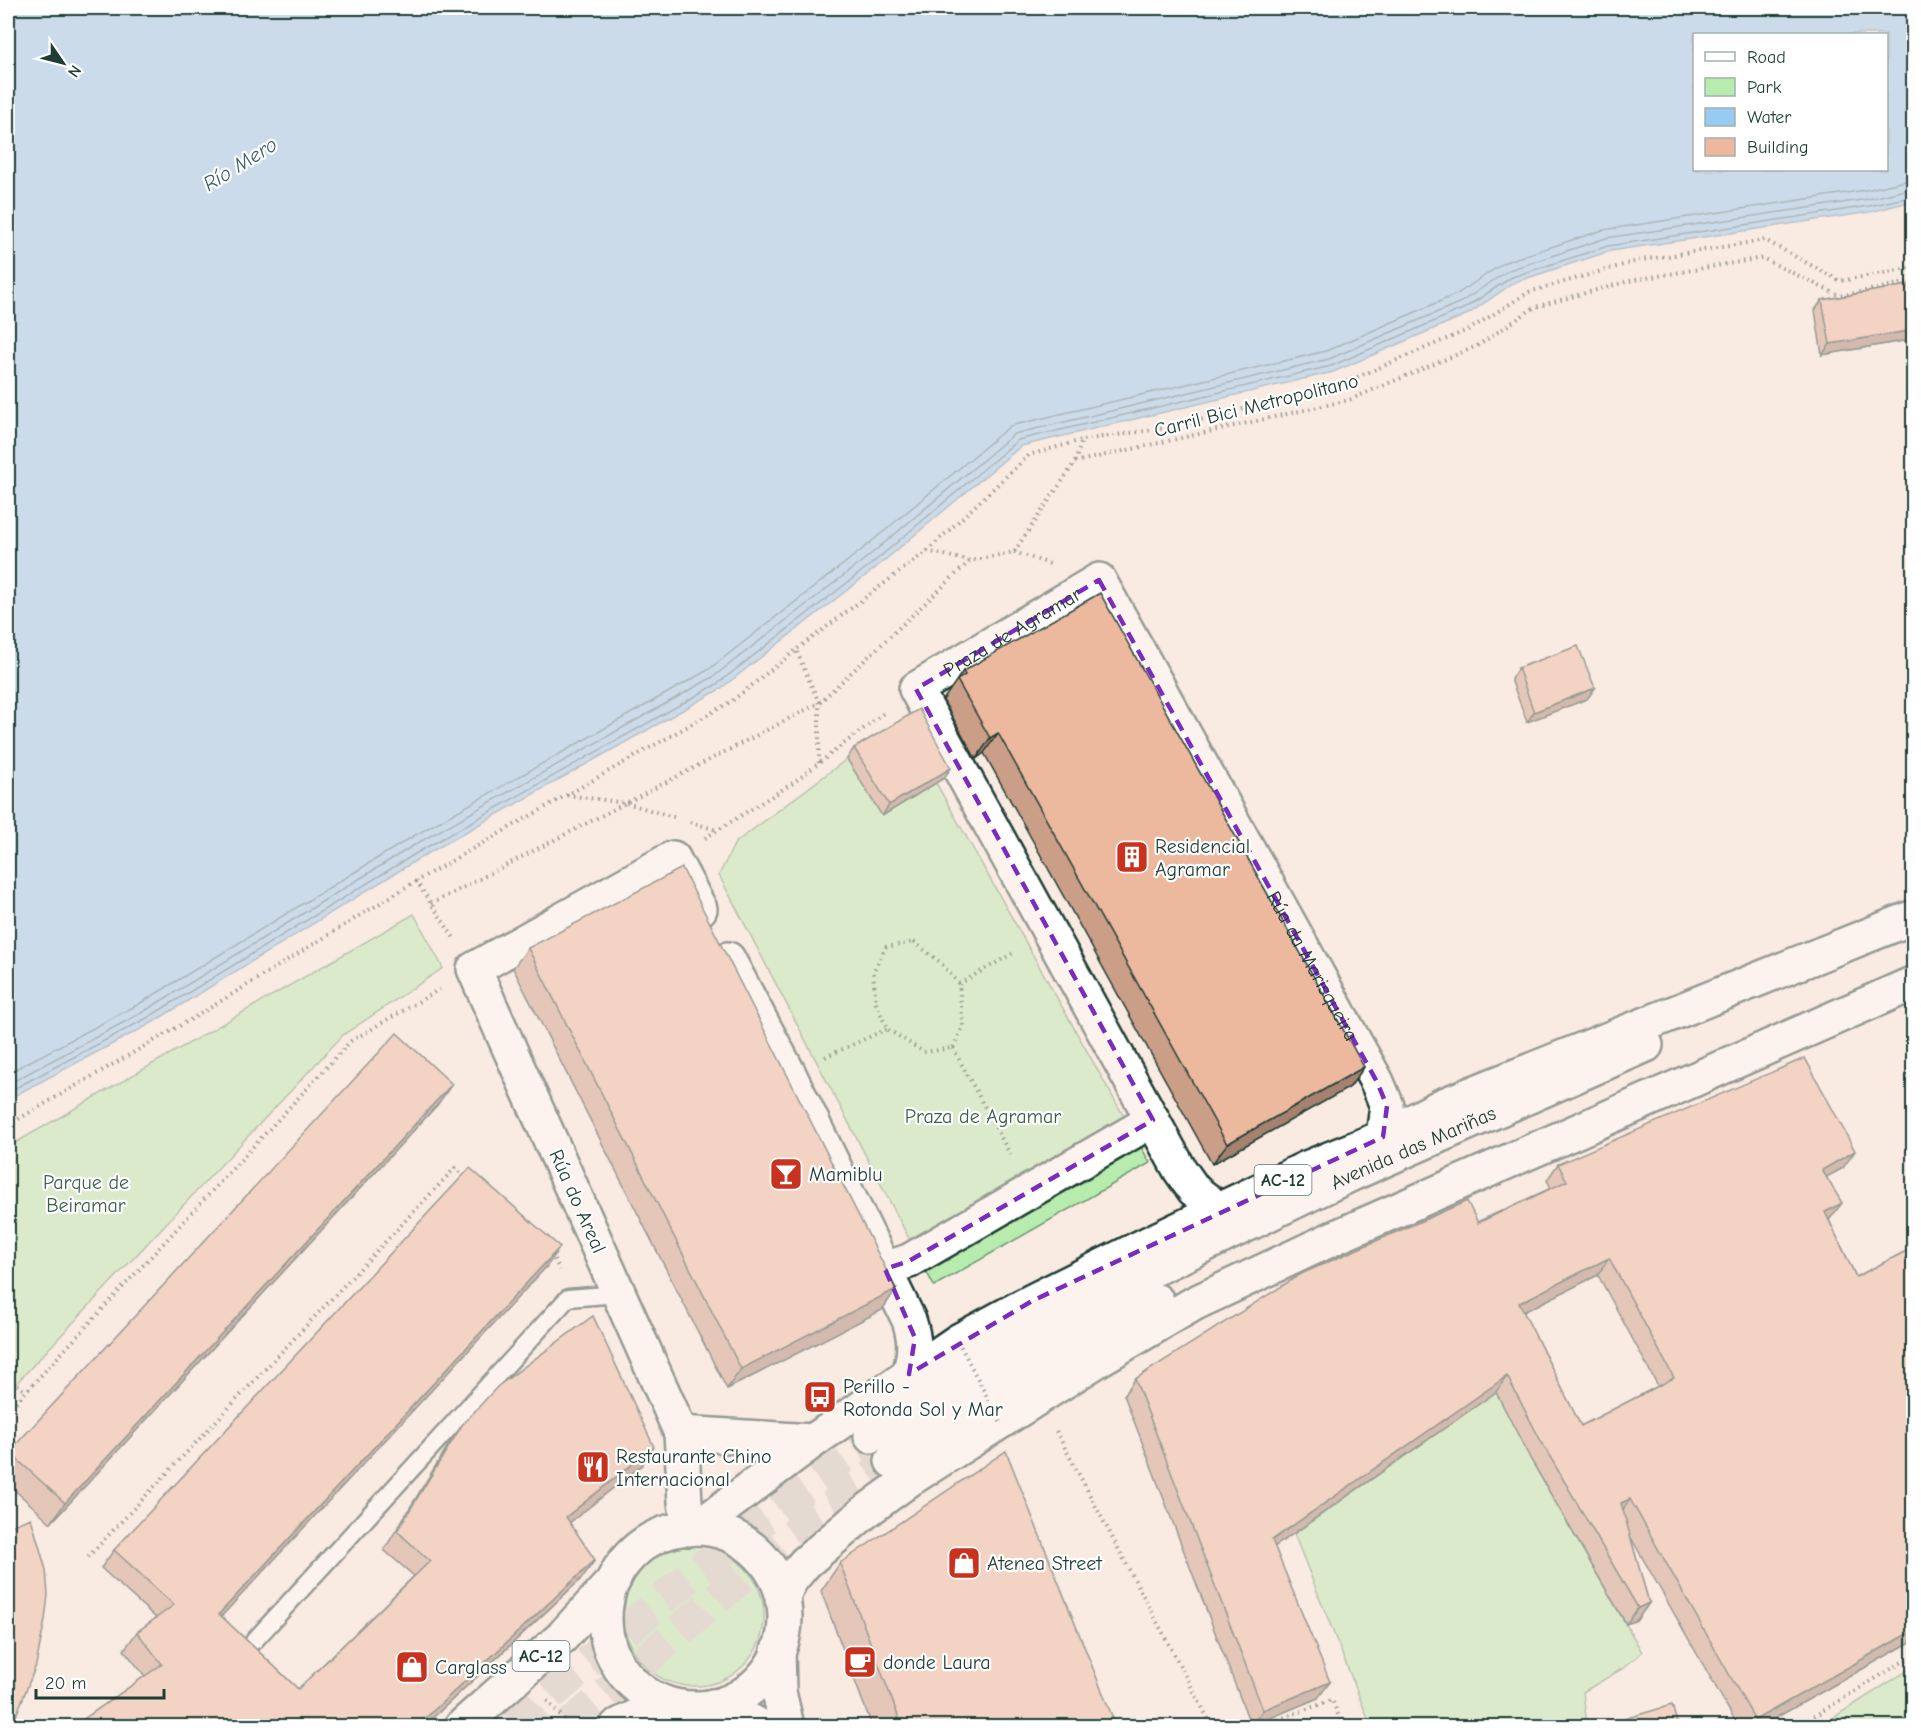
<svg xmlns="http://www.w3.org/2000/svg" width="1921" height="1734" font-family="'Comic Neue',sans-serif">
  <rect width="100%" height="100%" fill="#f9eae2"/>
  <filter id="ink" filterUnits="userSpaceOnUse"><feTurbulence type="fractalNoise" baseFrequency=".0167" numOctaves="2"/><feDisplacementMap in="SourceGraphic" scale="12" xChannelSelector="R" yChannelSelector="G"/><feConvolveMatrix kernelMatrix="1 2 1 2 8 2 1 2 1" color-interpolation-filters="sRGB"/></filter>
  <g filter="url(#ink)">
    <g fill="#b7ecae" stroke="#6b9471" stroke-width="1.5">
      <polygon points="847,759 936,783 1150,1163 934,1286 719,875 735,843"/>
      <polygon points="414,914 443,968 343,1035 8,1392 8,1147"/>
      <polygon points="1496,1392 1531,1460 1642,1652 1622,1669 1583,1692 1587,1726 1371,1726 1294,1534"/>
      <circle cx="694" cy="1616" r="70"/>
      <polygon points="1913,1667 1913,1726 1820,1726"/>
    </g>
    <path fill="#96cbf4" stroke="#6692a7" stroke-width="1.5" fill-rule="evenodd" d="M8 8H1913V201L1870 212 1610 251 1515 282 1468 314 1333 372 1021 446 873 570 720 689 423 856 150 1024 8 1099ZM1694 34H1886V170H1694Z"/>
    <g fill="none" stroke-linecap="round" stroke-linejoin="round">
      <g stroke="#4f7681" stroke-width="1.5">
        <polyline points="8,1073 139,1004 412,837 708,670 859,552 1010,426 1326,351 1457,294 1505,262 1603,230 1866,190 1914,179"/>
        <polyline points="8,1084 143,1012 416,844 713,677 865,559 1014,434 1329,359 1461,302 1509,270 1606,238 1868,199 1914,188"/>
        <polyline points="8,1092 147,1018 420,851 717,684 870,565 1018,440 1331,366 1465,308 1512,277 1608,246 1869,206 1914,196"/>
      </g>
      <g stroke="#cdc7bf" stroke-width="33" stroke-dasharray="33 16" stroke-linecap="butt">
        <polyline points="513,1726 687,1579 871,1436"/>
        <polyline points="569,1726 772,1551 892,1461"/>
      </g>
      <g stroke="#1f3d34" stroke-width="21">
        <polyline id="lane" points="254,1641 568,1298 619,1294"/>
      </g>
      <g stroke="#1f3d34" stroke-width="38">
        <g id="street">
          <path d="M728 959 789 1074 909 1320C916 1341 915 1354 909 1374"/>
          <path id="s1" d="M1220 1210 1194 1190 1180 1170 916 689 1099 580 1377 1082 1387 1106 1383 1137"/>
          <polyline points="885,1269 909,1261 1153,1120"/>
          <polyline points="681,1433 813,1441"/>
          <polyline points="689,1529 685,1502 681,1433 474,969 673,858 700,909"/>
        </g>
      </g>
      <g stroke="#1f3d34" stroke-width="38">
        <g id="secondary">
          <circle cx="695" cy="1618" r="90"/>
          <polyline points="778,1650 779,1692 787,1726"/>
          <polyline points="713,1706 728,1709 760,1726"/>
        </g>
      </g>
      <g stroke="#1f3d34" stroke-width="38">
        <g id="highway">
          <path id="s2" d="M871 1436 968 1373 1142 1275 1354 1173 1646 1045"/>
          <polyline points="892,1461 983,1401 1157,1301"/>
          <polyline points="697,1528 813,1441 958,1341 1032,1301 1145,1245 1309,1167 1383,1137 1441,1106 1914,917"/>
          <polyline points="782,1599 790,1581 805,1563 865,1512 910,1479 1101,1358 1195,1303 1336,1237 1914,983"/>
          <polyline points="462,1726 561,1638 614,1580"/>
          <polyline points="617,1726 664,1703"/>
        </g>
      </g>
      <g stroke="#1f3d34" stroke-width="4" stroke-dasharray="1.5 4.5" stroke-linecap="butt">
        <polyline points="1075,462 1349,400 1477,346 1535,307 1629,281 1762,258 1840,296 1914,281"/>
        <polyline points="927,551 1029,455 1082,440"/>
        <polyline points="1014,552 1050,564"/>
        <polyline points="819,763 819,703 796,650 927,551 970,561"/>
        <polyline points="567,795 626,803 677,818"/>
        <polyline points="690,822 717,830"/>
        <polyline points="705,838 793,783 885,712"/>
        <polyline points="416,881 454,938"/>
        <polyline points="431,904 819,703 970,561 1014,552 1075,462 1082,440 1173,427 1341,384 1470,329 1529,292 1637,261 1765,240 1840,281 1914,267"/>
        <polygon points="914,942 940,962 959,984 963,1026 953,1048 924,1052 887,1029 876,1003 873,972 886,947"/>
        <polyline points="959,984 1015,952"/>
        <polyline points="953,1048 1012,1158"/>
        <polyline points="825,1057 887,1029"/>
        <polyline points="8,1125 200,1014 416,881 732,701 796,650"/>
        <polyline points="551,1254 560,1270"/>
        <polyline points="8,1377 25,1391"/>
        <polyline points="8,1411 351,1041 440,989"/>
        <polyline points="1056,1431 1212,1726"/>
        <polyline points="88,1557 455,1168 465,1177"/>
        <polyline points="547,1701 571,1726"/>
        <polyline points="1261,1726 1332,1700 1343,1726"/>
        <polyline points="1798,1726 1914,1655"/>
      </g>
      <use href="#lane" stroke="#fff" stroke-width="16"/>
      <use href="#street" stroke="#fff" stroke-width="33"/>
      <use href="#secondary" stroke="#fff" stroke-width="33"/>
      <use href="#highway" stroke="#fff" stroke-width="33"/>
      <polyline stroke="#1f3d34" stroke-width="4" stroke-dasharray="1.5 4.5" stroke-linecap="butt" points="958,1341 1000,1422"/>
    </g>
    <g fill="#cb9e88" stroke="#1f3d34" stroke-width="1.5" fill-rule="evenodd">
      <polygon points="1914,284 1914,339 1822,355 1815,310 1822,300"/>
      <polygon points="1518,668 1595,688 1587,699 1527,722 1511,679"/>
      <polygon points="963,671 1364,1067 1350,1087 1212,1164 984,753 976,759 943,700"/>
      <polygon points="854,748 944,778 882,816 847,759"/>
      <polygon points="528,948 896,1289 882,1310 727,1389 513,968"/>
      <polygon points="438,1104 51,1523 8,1484 8,1455 9,1452"/>
      <path d="M1558 1164 1843 1168 1826 1177 1830 1219 1829 1220 1856 1277 1914 1247V1640L1761 1726H1738L1630 1536 1649 1603 1637 1620 1626 1624 1531 1460 1496 1392 1274 1547 1318 1698 1251 1726 1124 1395 1135 1379 1551 1188 1547 1180ZM1598 1275 1658 1386 1581 1426 1523 1312Z"/>
      <polygon points="547,1266 221,1616 298,1689 414,1576 384,1550 449,1444 462,1425 642,1465 569,1523 582,1578 424,1726 74,1726 145,1676 124,1650 137,1632 156,1618 101,1568 114,1550"/>
      <polygon points="840,1563 1116,1726 872,1726 821,1591"/>
      <polygon points="1617,1721 1678,1726 1613,1726"/>
    </g>
    <g fill="#a5816f" stroke="#1f3d34" stroke-width="1.5">
      <polygon points="1914,330 1914,339 1822,355 1830,344"/>
      <polygon points="1595,688 1587,699 1527,722 1534,712"/>
      <polygon points="998,733 984,753 976,759 990,738"/>
      <polygon points="951,768 944,778 882,816 889,805"/>
      <polygon points="1364,1067 1350,1087 1212,1164 1227,1144"/>
      <polygon points="452,1084 438,1104 51,1523 65,1503"/>
      <polygon points="1855,1151 1843,1168 1810,1186 1822,1170"/>
      <polygon points="1842,1203 1830,1219 1814,1229 1825,1212"/>
      <polygon points="560,1247 547,1266 206,1633 219,1614"/>
      <polygon points="1609,1258 1598,1275 1507,1320 1519,1303"/>
      <polygon points="896,1289 882,1310 727,1389 741,1369"/>
      <polygon points="1507,1376 1496,1392 1260,1557 1272,1540"/>
      <polygon points="654,1447 642,1465 553,1536 566,1517"/>
      <polygon points="1630,1499 1619,1516 1621,1503"/>
      <polygon points="595,1560 582,1578 424,1726 417,1726"/>
      <polygon points="1649,1603 1637,1620 1626,1624 1638,1608"/>
      <polygon points="1914,1630 1914,1640 1761,1726 1751,1726 1755,1720"/>
      <polygon points="1330,1682 1318,1698 1251,1726 1263,1710"/>
    </g>
    <g fill="#ecb89e" stroke="#1f3d34" stroke-width="1.5" fill-rule="evenodd">
      <polygon points="1914,284 1914,330 1830,344 1822,300"/>
      <polygon points="1100,593 1364,1067 1227,1144 998,733 990,738 957,680 965,675 963,671"/>
      <polygon points="1578,646 1595,688 1534,712 1518,668"/>
      <polygon points="919,709 951,768 889,805 854,748"/>
      <polygon points="682,868 896,1289 741,1369 528,948"/>
      <polygon points="397,1033 452,1084 65,1503 9,1452"/>
      <path d="M1805 1058 1855 1151 1822 1170 1842 1203 1825 1212 1856 1277 1914 1247V1630L1755 1720 1630 1499 1621 1503 1649 1603 1638 1608 1542 1443 1507 1376 1272 1540 1330 1682 1263 1710 1135 1379 1301 1274 1467 1201 1478 1223 1567 1181 1558 1164ZM1609 1258 1674 1378 1581 1426 1519 1303Z"/>
      <polygon points="470,1168 560,1247 219,1614 298,1689 430,1561 397,1531 462,1425 498,1386 593,1316 654,1447 566,1517 595,1560 417,1726 74,1726 162,1664 137,1632 174,1605 114,1550"/>
      <polygon points="1006,1451 1116,1726 902,1726 840,1563"/>
      <polygon points="31,1518 46,1570 48,1595 45,1620 36,1665 12,1726 8,1726 8,1527"/>
      <polygon points="1672,1705 1678,1726 1618,1726 1617,1721"/>
    </g>
  </g>
  <path d="M0 0H1921V1734H0ZM1099 580 1377 1082 1387 1106 1383 1137 1032 1301 909 1374 915 1338 885 1269 909 1261 1153 1120 916 689Z" fill="#f9eae2" fill-opacity=".55" fill-rule="evenodd"/>
  <path fill="none" stroke="#7b2cbf" stroke-width="4.5" stroke-dasharray="12 8" stroke-linejoin="round" d="M1099 580 1377 1082 1387 1106 1383 1137 1032 1301 909 1374 915 1338 885 1269 909 1261 1153 1120 916 689Z"/>
  <defs>
    <g id="building-square" transform="scale(1.725)"><rect x="-9" y="-9" width="18" height="18" rx="4" fill="#c8321e" stroke="#fff"/><path d="M-4-6H4V6H1V3H-1V6H-4ZM-2.5-4.3h1.7v1.8h-1.7ZM.8-4.3h1.7v1.8H.8ZM-2.5-1h1.7V.8h-1.7ZM.8-1h1.7V.8H.8Z" fill="#fff"/></g>
    <g id="bar-square" transform="scale(1.725)"><rect x="-9" y="-9" width="18" height="18" rx="4" fill="#c8321e" stroke="#fff"/><path d="M-6-5H6L.8 .8V4.5H3.5V6h-7V4.5H-.8V.8Z" fill="#fff"/></g>
    <g id="bus-square" transform="scale(1.725)"><rect x="-9" y="-9" width="18" height="18" rx="4" fill="#c8321e" stroke="#fff"/><path d="M-5-6H5V4H4V6H2V4H-2V6H-4V4H-5ZM-3.5-4V0h7V-4ZM-3.5 1.2v1.5H-2V1.2ZM2 1.2v1.5H3.5V1.2Z" fill="#fff"/></g>
    <g id="restaurant-square" transform="scale(1.725)"><rect x="-9" y="-9" width="18" height="18" rx="4" fill="#c8321e" stroke="#fff"/><path d="M-5-6h1v4h1v-4h1v4h1v-4h1v5L-1.5 .5V6h-2V.5L-5-1ZM5-6V6H3V1.5H1.5Q1.5-4 5-6Z" fill="#fff"/></g>
    <g id="shop-square" transform="scale(1.725)"><rect x="-9" y="-9" width="18" height="18" rx="4" fill="#c8321e" stroke="#fff"/><path d="M-5-2.5h2.3a2.7 3.5 0 0 1 5.4 0H5L5.5 6h-11ZM-1.5-2.5h3a1.5 2.3 0 0 0-3 0Z" fill="#fff"/></g>
    <g id="cafe-square" transform="scale(1.725)"><rect x="-9" y="-9" width="18" height="18" rx="4" fill="#c8321e" stroke="#fff"/><path d="M-5.5-4.5H6V0H3Q3 3.5 0 3.5H-2.5Q-5.5 3.5-5.5 0ZM3-3.2v2h1.7v-2ZM-6 4.5H4V6H-6Z" fill="#fff"/></g>
  </defs>
  <g fill-rule="evenodd">
    <use href="#building-square" x="1132" y="857"/>
    <use href="#bar-square" x="786" y="1174"/>
    <use href="#bus-square" x="820" y="1397"/>
    <use href="#restaurant-square" x="593" y="1467"/>
    <use href="#shop-square" x="964" y="1563"/>
    <use href="#cafe-square" x="860" y="1662"/>
    <use href="#shop-square" x="412" y="1667"/>
  </g>
  <g text-anchor="middle" stroke-width="4.5" stroke-linejoin="round" paint-order="stroke">
    <g fill="#fff" stroke="#627771" stroke-width="1.5">
      <rect x="1254.5" y="1165" width="57" height="30" rx="4.5"/>
      <rect x="512.5" y="1641" width="57" height="30" rx="4.5"/>
    </g>
    <g font-size="18" font-weight="bold" fill="#1f3d34">
      <text x="1283" y="1186">AC-12</text>
      <text x="541" y="1662">AC-12</text>
    </g>
    <g font-size="20" fill="#1f3d34" stroke="#fff">
      <text transform="translate(1256 405) rotate(-14)" y="7">Carril Bici Metropolitano</text>
      <text dy="7" stroke="none"><textPath href="#s1" startOffset="718">Praza de Agramar</textPath></text>
      <text dy="7" stroke="none"><textPath href="#s1" startOffset="1260">Rúa da Marisqueira</textPath></text>
      <text dy="7" stroke="none"><textPath href="#s2" startOffset="615">Avenida das Mariñas</textPath></text>
      <text transform="translate(578 1201) rotate(66)" y="7">Rúa do Areal</text>
    </g>
    <g font-size="20" fill="#1f3d34" stroke="#fff" text-anchor="start">
      <text x="1155" y="853">Residencial<tspan x="1155" dy="23">Agramar</tspan></text>
      <text x="809" y="1181">Mamiblu</text>
      <text x="843" y="1393">Perillo -<tspan x="843" dy="23">Rotonda Sol y Mar</tspan></text>
      <text x="616" y="1463">Restaurante Chino<tspan x="616" dy="23">Internacional</tspan></text>
      <text x="987" y="1570">Atenea Street</text>
      <text x="883" y="1669">donde Laura</text>
      <text x="435" y="1674">Carglass</text>
    </g>
    <g font-size="20" fill="#3d604c" stroke="#fff">
      <text x="983" y="1123">Praza de Agramar</text>
      <text x="86" y="1189">Parque de<tspan x="86" dy="23">Beiramar</tspan></text>
    </g>
    <g font-size="21" font-style="italic" fill="#3d6064" stroke="#fff">
      <text transform="translate(240 164) rotate(-32)" y="7">Río Mero</text>
    </g>
  </g>
  <rect width="1921" height="1734" fill="none" stroke="#fff" stroke-width="30"/>
  <rect x="15" y="15" width="1891" height="1704" fill="none" stroke="#1f3d34" stroke-width="2" filter="url(#ink)"/>
  <rect x="1693" y="33" width="195" height="138" fill="#ffffff" stroke="#a5b1ae" stroke-width="1.5"/>
  <rect x="1705" y="52" width="30" height="9" fill="#ffffff" stroke="#a5b1ae" stroke-width="1.5"/>
  <text x="1747" y="63" font-size="18" fill="#1f3d34">Road</text>
  <rect x="1705" y="78" width="30" height="18" fill="#b7ecae" stroke="#a5b1ae" stroke-width="1.5"/>
  <text x="1747" y="93" font-size="18" fill="#1f3d34">Park</text>
  <rect x="1705" y="108" width="30" height="18" fill="#96cbf4" stroke="#a5b1ae" stroke-width="1.5"/>
  <text x="1747" y="123" font-size="18" fill="#1f3d34">Water</text>
  <rect x="1705" y="138" width="30" height="18" fill="#ecb89e" stroke="#a5b1ae" stroke-width="1.5"/>
  <text x="1747" y="153" font-size="18" fill="#1f3d34">Building</text>
  <g transform="translate(63 63) rotate(125)" stroke="#ffffff" stroke-width="4.5" paint-order="stroke">
  <path d="M0-4.5L10 22L0 15L-10 22Z" fill="#1f3d34"/>
  <text y="-9" font-size="16" font-weight="bold" text-anchor="middle" fill="#1f3d34">N</text>
  </g>
  <path d="M36 1689v9h128v-9" fill="none" stroke="#1f3d34" stroke-width="3"/>
  <text x="45" y="1689" font-size="18" fill="#1f3d34" stroke="#ffffff" stroke-width="4.5" paint-order="stroke">20 m</text>
</svg>
